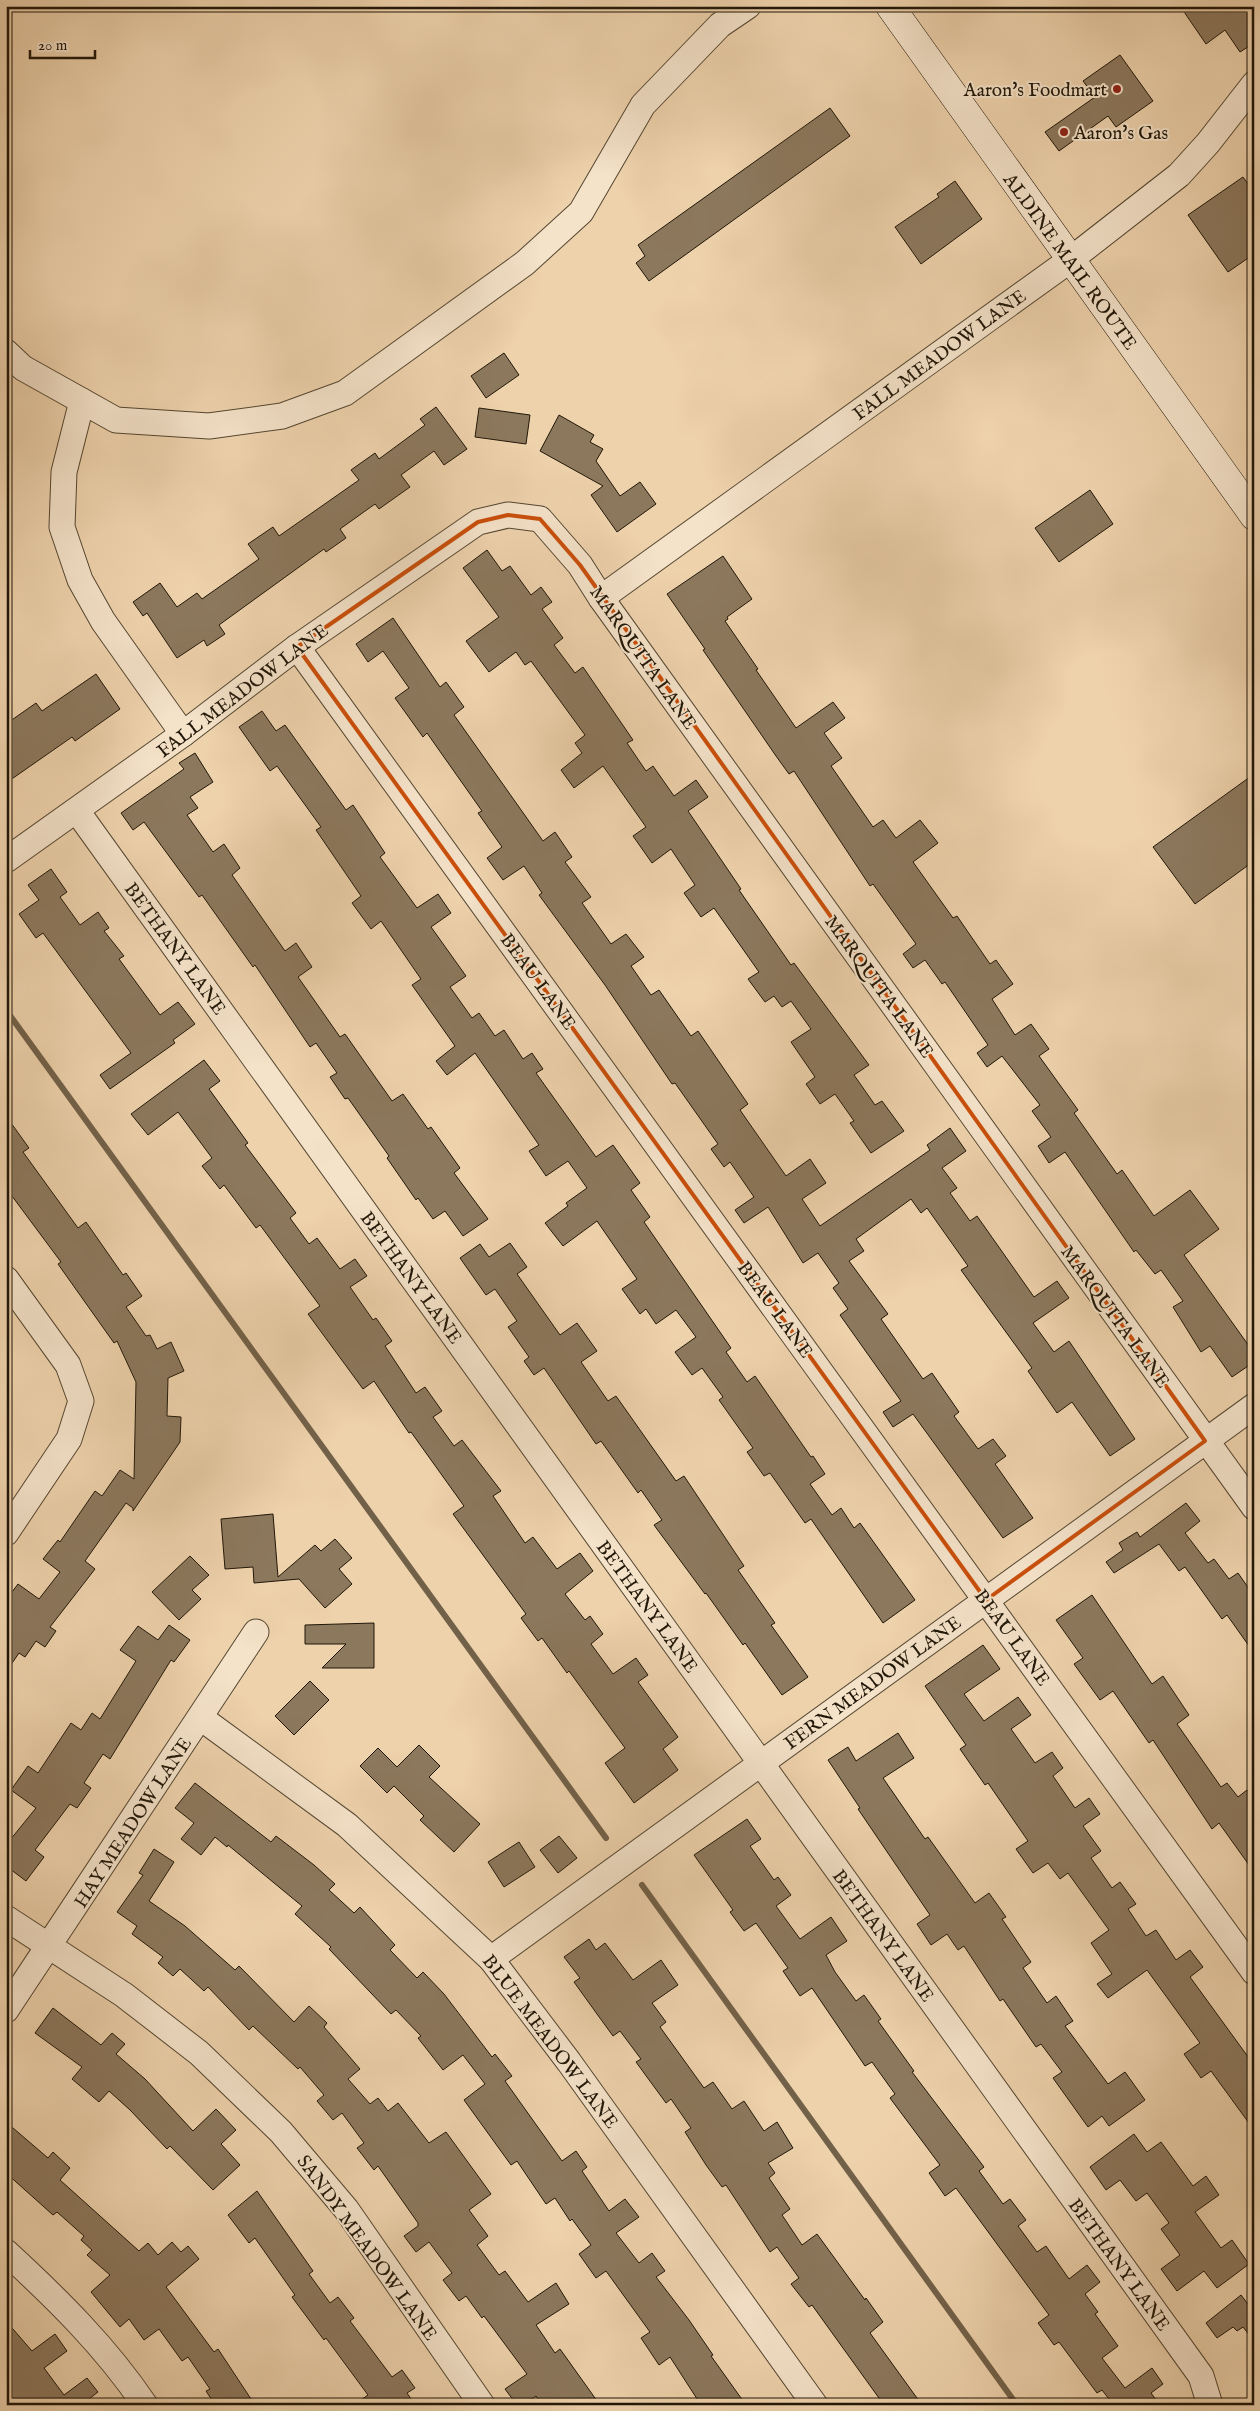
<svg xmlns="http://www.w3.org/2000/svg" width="1260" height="2411" font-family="'IM FELL English',serif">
  <rect width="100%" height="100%" fill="#eed2ac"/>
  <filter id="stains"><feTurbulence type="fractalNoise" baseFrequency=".004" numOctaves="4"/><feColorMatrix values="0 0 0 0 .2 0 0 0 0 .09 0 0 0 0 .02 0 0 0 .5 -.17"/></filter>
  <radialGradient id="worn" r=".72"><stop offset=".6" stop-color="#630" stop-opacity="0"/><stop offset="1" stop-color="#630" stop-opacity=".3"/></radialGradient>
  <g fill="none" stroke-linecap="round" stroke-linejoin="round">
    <g stroke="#726149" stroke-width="6">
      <polyline points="6,1010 606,1838"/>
      <polyline points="642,1885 1017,2405"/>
    </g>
  </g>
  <g fill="#8c785d" stroke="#211708">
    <polygon points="1180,6 1254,6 1254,43 1240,52 1225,30 1206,44"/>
    <polygon points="1120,55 1153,101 1116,127 1108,116 1059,151 1045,132 1095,97 1083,81"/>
    <polygon points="830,108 850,136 649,281 636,263 645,256 638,245"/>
    <polygon points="1243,177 1254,192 1254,254 1228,272 1188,215"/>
    <polygon points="955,181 982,219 921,264 895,227 939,197 937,194"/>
    <polygon points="504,353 519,375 486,398 471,376"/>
    <polygon points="436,407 467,449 444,465 434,451 401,475 410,487 379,509 375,504 340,529 346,538 326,552 324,549 219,625 225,634 207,646 204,640 177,658 147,613 143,616 133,602 160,583 177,607 197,593 202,599 259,559 248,544 273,527 279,536 359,480 351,470 375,453 379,459 425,425 420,419"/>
    <polygon points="479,408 530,415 526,444 475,437"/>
    <polygon points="559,415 594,435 590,442 603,449 596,461 620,496 640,482 656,504 617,532 591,495 603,486 540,451"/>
    <polygon points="1090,490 1113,524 1059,562 1035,528"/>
    <polygon points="487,550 502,571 510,566 531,595 541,587 552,602 542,609 563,638 554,645 575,673 583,667 633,740 627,743 646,771 653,766 674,796 696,780 708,797 688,811 741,889 739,890 791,965 794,963 869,1065 854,1075 875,1105 882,1101 904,1131 871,1153 850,1123 854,1121 835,1094 820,1104 806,1084 815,1077 791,1042 811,1029 791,1001 782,1007 774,996 765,1002 748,979 759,972 714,908 701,917 684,893 695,885 671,849 652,863 633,836 646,827 603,766 574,788 561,770 582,753 575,743 585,735 531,661 525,665 516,652 489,672 466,641 499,617 463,568"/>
    <polygon points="723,556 752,599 727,617 728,619 725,621 758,669 756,670 796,728 833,702 845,718 824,733 842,758 831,766 873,827 883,820 896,838 920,820 938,843 913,862 953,918 957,916 990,964 996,960 1013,984 992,999 1015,1035 1031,1024 1049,1049 1039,1056 1078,1110 1074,1113 1117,1174 1122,1170 1154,1216 1190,1190 1219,1229 1184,1255 1254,1353 1254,1362 1232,1377 1210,1346 1201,1352 1173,1307 1183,1301 1161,1270 1155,1274 1136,1250 1134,1252 1065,1152 1049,1163 1038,1146 1051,1137 1032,1111 1040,1105 1002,1056 987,1067 977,1053 988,1045 945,982 942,984 925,960 913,968 903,954 916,944 873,884 870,886 794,771 789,774 776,756 703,650 705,649 667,594"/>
    <polygon points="393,618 440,687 446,682 464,707 454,715 543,841 555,832 572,857 565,862 591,897 582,903 611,944 626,934 644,957 631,966 651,995 659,990 691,1036 698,1031 748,1104 740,1110 786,1176 810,1159 826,1183 802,1199 820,1226 930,1150 927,1145 950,1128 966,1151 942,1168 957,1188 950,1193 970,1221 977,1216 1034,1297 1057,1281 1069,1298 1033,1323 1054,1352 1069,1341 1135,1439 1110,1456 1072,1402 1057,1413 1028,1371 1032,1368 961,1270 968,1266 927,1208 921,1213 911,1199 856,1239 864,1251 849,1261 888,1314 881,1319 923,1379 932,1373 959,1412 954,1416 978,1449 993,1439 1006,1456 995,1464 1033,1518 1003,1538 913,1414 893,1427 883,1412 901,1401 840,1315 848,1309 833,1288 839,1283 818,1253 803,1263 768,1207 744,1223 735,1210 754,1197 730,1162 724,1167 711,1149 718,1144 675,1083 672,1084 605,985 539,895 542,893 524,866 503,880 487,858 502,847 478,813 482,811 427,733 423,737 395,698 409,688 383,651 368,662 356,644"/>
    <polygon points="96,674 120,709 75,741 72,737 6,783 6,724 36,703 42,711"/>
    <polygon points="262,711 276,731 285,725 346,810 353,805 385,853 380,857 417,908 438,894 451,913 431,927 466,976 450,987 472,1018 479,1013 495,1036 504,1030 523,1059 532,1053 543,1069 536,1073 596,1157 613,1145 640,1183 631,1190 650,1217 644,1222 731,1348 726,1352 747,1382 755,1376 811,1457 813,1456 825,1474 810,1484 832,1515 841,1508 854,1528 860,1523 915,1600 883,1623 811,1519 805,1523 770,1473 764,1476 747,1452 753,1448 719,1400 723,1397 702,1368 692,1375 675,1352 696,1337 676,1310 656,1324 646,1309 640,1314 622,1289 637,1279 597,1221 563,1246 545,1223 568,1206 566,1203 587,1188 568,1161 546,1176 529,1151 539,1145 475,1053 447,1075 436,1061 455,1046 412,985 421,979 381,921 371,929 352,903 361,896 316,830 321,827 277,766 270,771 239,727"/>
    <polygon points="195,753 213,782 190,797 198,808 187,815 213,852 224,844 240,868 232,875 285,951 296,943 312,967 298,977 340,1037 345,1034 392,1101 403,1094 428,1129 431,1127 460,1168 454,1173 488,1219 463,1236 445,1211 433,1219 418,1198 416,1200 387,1158 389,1156 348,1098 345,1099 330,1077 337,1073 316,1043 310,1047 255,965 253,967 202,895 199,897 144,822 133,830 121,813 184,769 179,763"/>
    <polygon points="1254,774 1254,861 1195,904 1153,847"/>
    <polygon points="51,869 67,892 60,897 80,925 98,912 109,928 104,931 124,956 119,959 160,1015 178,1002 195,1024 173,1040 175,1043 110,1089 100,1075 131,1053 43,933 36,938 19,914 39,900 28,885"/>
    <polygon points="204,1060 220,1081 209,1089 248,1143 245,1145 296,1213 290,1218 309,1244 317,1238 340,1269 355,1259 367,1276 350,1287 373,1320 376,1318 392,1341 385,1346 416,1393 425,1387 442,1411 433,1417 454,1446 462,1440 501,1491 493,1496 525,1543 533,1537 557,1569 580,1553 593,1571 565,1594 585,1620 590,1616 603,1634 591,1644 613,1674 636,1658 648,1675 638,1682 678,1737 663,1749 678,1770 634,1803 605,1763 625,1748 569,1671 567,1673 542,1638 538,1641 521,1618 526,1614 453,1514 464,1506 411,1432 409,1433 374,1381 363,1389 308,1314 320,1306 260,1225 256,1228 224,1185 220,1189 202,1166 212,1158 178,1112 148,1135 131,1114"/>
    <polygon points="6,1116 29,1148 23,1152 78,1228 86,1222 123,1275 126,1273 142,1296 126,1307 146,1336 150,1335 157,1349 171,1342 184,1371 168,1378 167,1416 181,1417 180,1442 133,1511 133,1508 126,1503 85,1561 95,1569 50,1627 56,1631 45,1647 36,1641 25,1657 19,1653 6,1672 6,1600 18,1584 39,1599 60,1572 43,1559 58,1540 60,1542 95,1491 102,1496 120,1470 134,1479 136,1382 117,1341 114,1343 58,1264 61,1262 6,1188"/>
    <polygon points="510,1243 527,1267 517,1274 560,1335 577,1323 597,1351 581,1362 608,1401 616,1396 676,1481 684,1476 744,1566 738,1570 775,1623 771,1625 808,1677 782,1695 745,1643 743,1645 706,1593 705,1594 654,1525 662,1520 641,1490 638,1493 601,1441 596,1444 544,1368 534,1375 524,1361 529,1357 508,1327 517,1321 495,1289 486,1295 460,1258 480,1244 489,1257"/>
    <polygon points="1186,1503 1200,1521 1185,1533 1208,1563 1214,1559 1229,1579 1238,1573 1254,1596 1254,1653 1227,1615 1222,1619 1185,1567 1179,1571 1159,1544 1114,1573 1106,1562 1123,1550 1119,1543 1137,1532 1140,1537"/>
    <polygon points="273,1514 278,1577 315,1545 321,1551 335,1539 352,1558 339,1569 352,1584 325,1608 299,1579 254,1583 253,1567 225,1569 221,1519"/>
    <polygon points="190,1556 209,1575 192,1590 201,1599 179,1620 152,1592"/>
    <polygon points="1092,1595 1152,1684 1163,1676 1189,1715 1177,1724 1221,1787 1227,1783 1238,1797 1247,1790 1254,1799 1254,1872 1219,1823 1212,1829 1153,1740 1149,1743 1113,1691 1100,1700 1074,1664 1083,1658 1056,1620"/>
    <polygon points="374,1623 374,1668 322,1668 346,1644 305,1644 305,1625"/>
    <polygon points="169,1625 190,1640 174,1662 171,1660 110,1759 103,1754 84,1783 91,1788 77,1808 70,1804 35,1850 44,1857 26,1881 6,1866 6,1845 36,1808 11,1790 28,1766 38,1773 71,1723 81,1730 92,1713 100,1719 136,1661 120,1650 138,1626 158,1640"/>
    <polygon points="983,1645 1000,1669 964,1694 984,1721 1018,1697 1031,1715 1011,1729 1035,1763 1052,1752 1063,1768 1053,1776 1075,1808 1089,1798 1100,1814 1083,1826 1101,1851 1091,1858 1112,1888 1120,1882 1136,1904 1128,1909 1146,1936 1156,1930 1176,1960 1190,1950 1203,1967 1190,1977 1254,2065 1254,2130 1211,2071 1201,2078 1184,2054 1200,2043 1147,1970 1108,1998 1097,1984 1112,1974 1091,1943 1109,1930 1068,1873 1060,1879 1048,1863 1033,1873 1016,1849 1028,1841 988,1783 985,1785 960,1749 966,1745 925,1686"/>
    <polygon points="310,1681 329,1700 294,1735 275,1716"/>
    <polygon points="898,1733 914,1758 883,1778 925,1839 928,1837 975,1903 989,1893 1006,1917 1002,1919 1031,1962 1023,1968 1047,2003 1056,1996 1073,2021 1065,2026 1108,2084 1125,2072 1145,2100 1109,2126 1102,2116 1088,2127 1053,2078 1062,2072 1041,2044 1036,2047 1003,1999 1000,2001 964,1946 958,1950 947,1934 931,1945 917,1924 930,1915 858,1809 860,1808 828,1760 848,1747 856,1761"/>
    <polygon points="419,1745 440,1766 429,1777 480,1824 454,1852 420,1820 424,1816 394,1786 387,1793 360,1766 378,1748 397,1767"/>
    <polygon points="195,1783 271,1842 276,1836 314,1865 335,1884 329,1890 354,1913 360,1907 395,1945 390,1950 417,1978 423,1972 444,1994 492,2057 495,2054 512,2076 505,2081 562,2161 576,2151 587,2167 582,2171 609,2211 625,2199 639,2217 616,2233 639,2263 652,2253 665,2271 656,2277 689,2320 713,2355 711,2356 746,2405 701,2405 670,2357 659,2365 641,2338 650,2332 606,2271 596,2278 579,2254 591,2245 572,2219 570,2221 555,2198 546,2204 517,2161 511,2165 464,2100 485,2084 463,2055 443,2070 418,2038 421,2036 396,2010 391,2014 329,1949 331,1947 295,1914 302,1906 228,1845 227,1847 215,1837 201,1855 181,1839 194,1823 175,1808"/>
    <polygon points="747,1819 761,1839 750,1846 774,1880 778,1877 791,1895 776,1906 800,1939 831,1917 847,1941 826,1955 835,1972 856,2001 864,1995 881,2019 878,2021 914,2071 912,2072 984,2167 979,2171 1003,2204 1010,2199 1026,2220 1018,2226 1037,2252 1046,2246 1069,2279 1087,2265 1100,2282 1085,2294 1098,2312 1095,2314 1118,2346 1102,2358 1125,2388 1152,2368 1163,2384 1151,2393 1160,2405 1101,2405 1109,2399 1102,2390 1097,2393 1059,2342 1054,2345 1038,2323 1049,2315 956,2188 945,2196 929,2173 940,2165 890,2098 895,2094 872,2062 865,2066 812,1988 800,1996 783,1971 788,1968 756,1923 744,1931 730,1912 733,1910 694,1855"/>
    <polygon points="559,1836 577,1858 558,1873 540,1850"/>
    <polygon points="519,1842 535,1867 504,1887 488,1862"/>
    <polygon points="154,1849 174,1862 149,1901 185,1926 235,1970 239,1966 294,2022 309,2006 327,2023 324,2027 360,2069 348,2079 370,2104 378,2098 388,2111 398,2103 429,2143 446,2132 491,2194 469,2210 488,2236 477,2245 499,2275 505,2271 528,2302 556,2283 569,2304 536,2325 555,2353 560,2349 600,2405 542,2405 536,2396 524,2405 517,2405 505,2389 527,2374 484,2316 482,2318 466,2296 459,2301 443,2280 452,2273 429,2242 416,2252 404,2236 418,2226 418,2223 378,2166 374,2170 357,2148 364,2143 342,2113 333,2120 317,2101 324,2095 300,2067 298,2069 253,2026 249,2030 208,1987 204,1991 180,1969 173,1976 158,1963 163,1957 132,1934 137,1926 117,1912 143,1875 139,1873"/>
    <polygon points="589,1939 596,1950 605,1943 633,1980 661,1960 678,1985 652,2003 666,2022 660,2027 704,2088 713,2082 732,2109 744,2101 764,2131 777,2122 793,2148 768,2163 775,2173 769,2178 790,2209 782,2215 802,2245 817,2234 865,2300 866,2298 883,2322 870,2333 922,2405 884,2405 812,2305 809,2307 791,2284 799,2278 777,2247 770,2252 726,2185 722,2187 706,2165 685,2132 691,2128 671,2099 666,2103 636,2062 641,2059 620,2031 613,2036 597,2014 574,1982 580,1978 564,1957"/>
    <polygon points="53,2008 101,2045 112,2033 125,2044 116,2054 145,2079 193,2131 216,2109 236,2130 221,2144 240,2165 213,2190 170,2146 167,2149 130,2110 109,2091 99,2102 72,2079 82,2067 35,2033"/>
    <polygon points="6,2122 48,2158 53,2152 70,2168 60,2180 139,2251 148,2243 158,2255 172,2242 181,2252 188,2246 199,2259 166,2287 214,2352 218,2349 255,2405 215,2405 206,2391 210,2389 188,2357 182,2361 159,2329 144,2340 129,2319 120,2327 91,2292 110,2275 87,2255 92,2250 81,2240 84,2236 57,2212 53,2215 6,2173"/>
    <polygon points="1134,2134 1147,2152 1161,2142 1193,2186 1206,2176 1219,2195 1195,2212 1221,2248 1232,2240 1249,2264 1217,2288 1204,2271 1177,2291 1161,2269 1180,2255 1161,2229 1169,2223 1147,2193 1136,2201 1120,2180 1106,2190 1090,2167"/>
    <polygon points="257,2191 313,2271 309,2274 330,2303 338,2297 354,2318 350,2321 392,2377 402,2370 415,2388 407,2393 415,2405 354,2405 368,2395 326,2338 324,2340 292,2297 295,2295 255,2238 249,2243 228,2215"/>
    <polygon points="1241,2295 1254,2312 1254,2341 1243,2327 1237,2331 1233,2327 1217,2338 1206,2323"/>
    <polygon points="6,2321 32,2351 55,2334 67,2351 44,2368 64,2395 87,2378 98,2392 81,2405 16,2405 6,2391"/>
  </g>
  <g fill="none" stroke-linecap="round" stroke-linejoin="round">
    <g stroke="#544631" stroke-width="27">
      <g id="minor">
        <polyline points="6,352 23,368 116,420 209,426 282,416 345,393 525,263 581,212 643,105 720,25 748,6"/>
        <polyline points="82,401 64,472 62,527 80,580 103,621 183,734"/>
        <polyline points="601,598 1070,260 1179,175 1208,143 1254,84"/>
        <polyline points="297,647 1254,1972"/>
        <polyline points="77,811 1201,2376 1210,2405"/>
        <polyline points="6,860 183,734 297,647 478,522 508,515 540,519 580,565 601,598 1254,1507"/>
        <polyline points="6,1279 68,1365 81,1401 69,1439 6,1533"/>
        <polyline points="201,1718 347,1825 491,1959 569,2062 815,2405"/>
        <polyline points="6,1918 124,1995 199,2053 281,2132 346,2209 482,2405"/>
        <polyline points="491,1959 1254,1406"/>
        <polyline points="6,2010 256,1632"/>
        <path d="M6 2252C57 2299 106 2347 145 2405"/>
      </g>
    </g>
    <g stroke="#211708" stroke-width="29">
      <polyline id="secondary" points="890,6 1254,516"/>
    </g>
    <use href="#minor" stroke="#f4e2c9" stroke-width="25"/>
    <use href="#secondary" stroke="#f4e2c9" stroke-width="28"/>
  </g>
  <path fill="none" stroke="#ca4f0b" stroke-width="4" stroke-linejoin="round" d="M508 515 540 519 580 565 1205 1441 986 1600 297 647 478 522Z"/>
  <g fill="#8f2418" stroke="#f4e2c9" stroke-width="2">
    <circle cx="1117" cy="89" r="5"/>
    <circle cx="1064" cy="132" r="5"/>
  </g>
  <g text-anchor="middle" stroke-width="4" stroke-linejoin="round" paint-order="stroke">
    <g font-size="19" fill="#211708" stroke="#f4e2c9" text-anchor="end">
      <text x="1107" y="96">Aaron's Foodmart</text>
      <text x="1074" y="139" text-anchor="start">Aaron's Gas</text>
    </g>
    <g font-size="19" fill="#211708" stroke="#f4e2c9">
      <text transform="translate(1071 261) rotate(54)" y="7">ALDINE MAIL ROUTE</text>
      <text transform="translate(939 354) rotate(-36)" y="7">FALL MEADOW LANE</text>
      <text transform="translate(644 657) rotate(55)" y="7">MARQUITA LANE</text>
      <text transform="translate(242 690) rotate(-37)" y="7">FALL MEADOW LANE</text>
      <text transform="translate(176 948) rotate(54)" y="7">BETHANY LANE</text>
      <text transform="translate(539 981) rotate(54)" y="7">BEAU LANE</text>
      <text transform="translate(880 986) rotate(54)" y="7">MARQUITA LANE</text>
      <text transform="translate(412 1277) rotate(54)" y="7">BETHANY LANE</text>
      <text transform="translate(776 1309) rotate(54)" y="7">BEAU LANE</text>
      <text transform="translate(1116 1316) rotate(54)" y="7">MARQUITA LANE</text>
      <text transform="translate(648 1606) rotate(54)" y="7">BETHANY LANE</text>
      <text transform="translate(1013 1637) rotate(54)" y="7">BEAU LANE</text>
      <text transform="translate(872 1682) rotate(-36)" y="7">FERN MEADOW LANE</text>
      <text transform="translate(132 1822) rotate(-57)" y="7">HAY MEADOW LANE</text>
      <text transform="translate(884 1935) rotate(54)" y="7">BETHANY LANE</text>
      <text transform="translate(551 2041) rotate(53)" y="7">BLUE MEADOW LANE</text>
      <text transform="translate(368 2247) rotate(54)" y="7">SANDY MEADOW LANE</text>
      <text transform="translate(1120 2264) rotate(54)" y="7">BETHANY LANE</text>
    </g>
  </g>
  <rect width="1260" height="2411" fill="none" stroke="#eed2ac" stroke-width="25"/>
  <rect x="8" y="8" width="1245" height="2396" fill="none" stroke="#211708" stroke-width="2.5"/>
  <rect x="12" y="12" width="1235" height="2386" fill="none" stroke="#211708"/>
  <path d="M30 50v8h65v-8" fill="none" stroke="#211708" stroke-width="2.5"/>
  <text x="38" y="50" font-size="15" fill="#211708" stroke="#f4e2c9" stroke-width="4" paint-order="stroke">20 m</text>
  <rect width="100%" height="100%" filter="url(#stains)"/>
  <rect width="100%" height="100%" fill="url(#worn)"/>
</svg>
